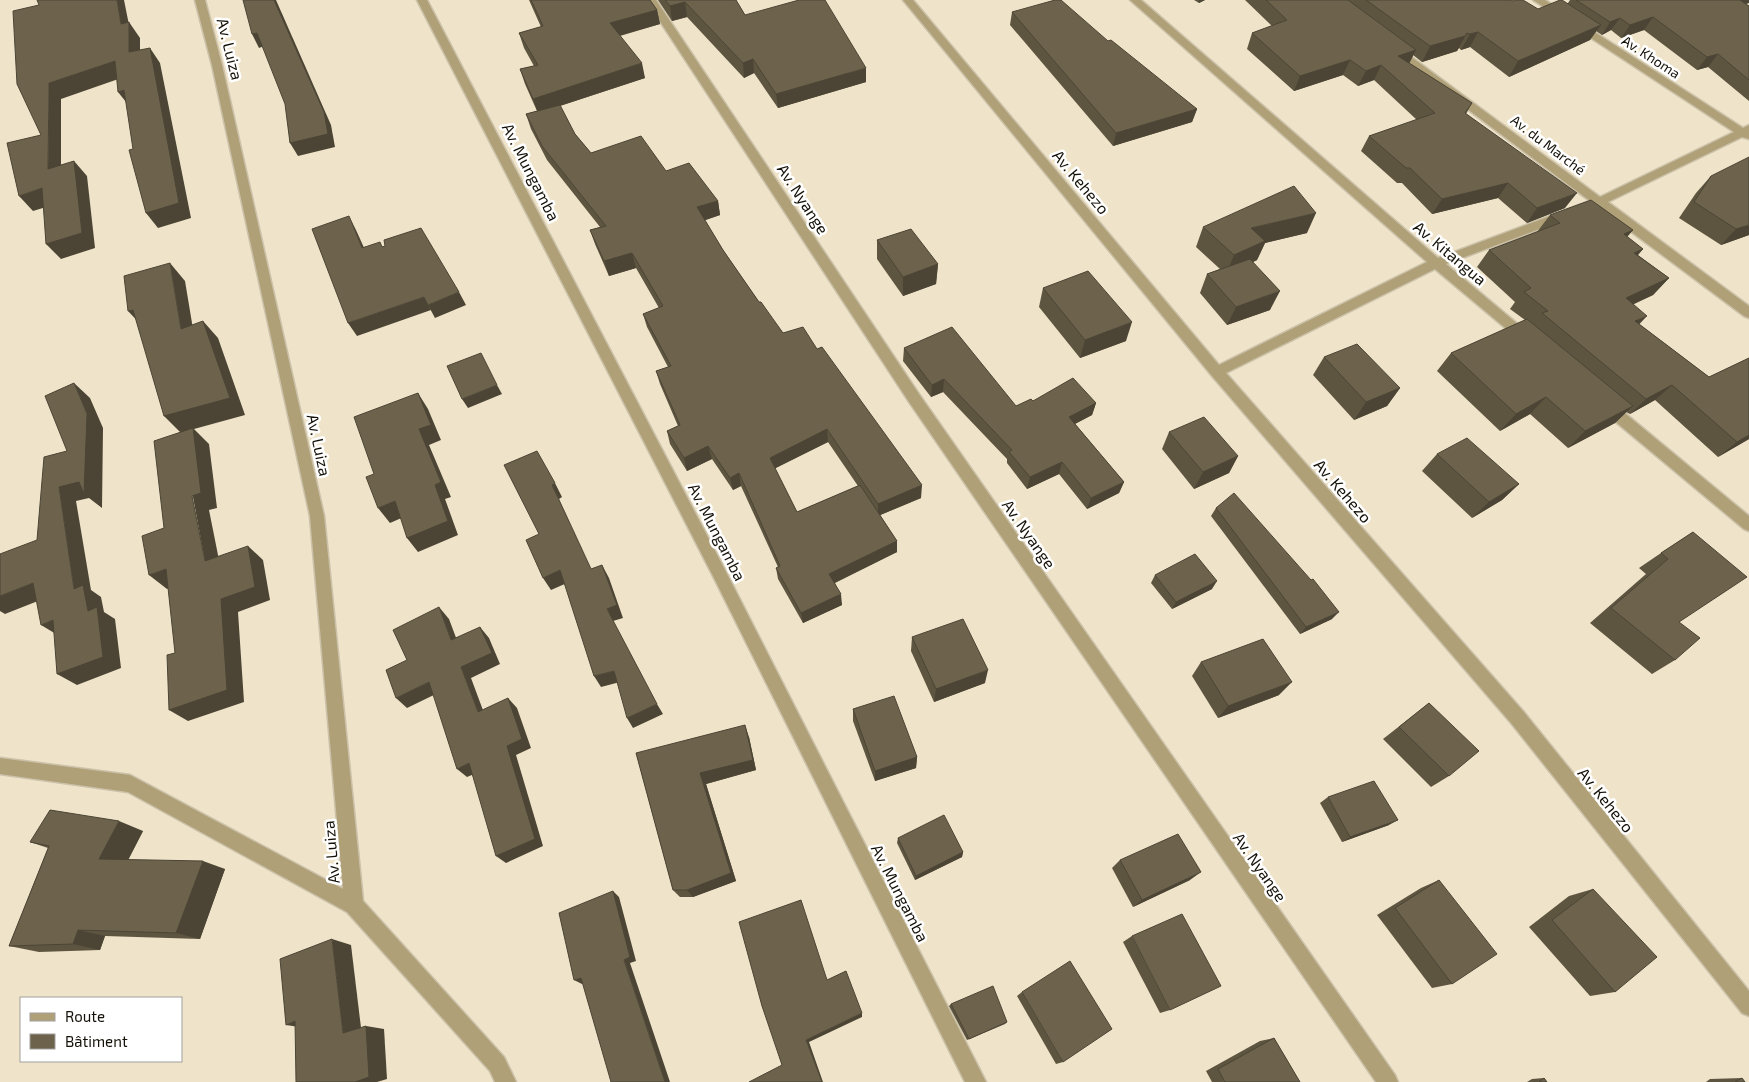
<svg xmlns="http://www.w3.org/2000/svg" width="1749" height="1082" font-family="'Exo 2',sans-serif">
  <rect width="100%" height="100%" fill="#efe4c9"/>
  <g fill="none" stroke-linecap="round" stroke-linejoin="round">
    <g stroke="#ccc2aa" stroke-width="3">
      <g id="minor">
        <polygon points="195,0 205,0 222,65 324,516 363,901 504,1057 516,1082 495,1082 490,1071 347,912 128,792 0,774 0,758 130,775 343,889 310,516 212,65"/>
        <polygon points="417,0 427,0 724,568 986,1082 965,1082 714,578"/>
        <polygon points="646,0 656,0 919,394 1395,1075 1398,1082 1376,1082 909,402"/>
        <polygon points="903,0 913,0 1219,365 1427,262 1130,0 1141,0 1438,258 1590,201 1390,51 1389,49 1390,47 1398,47 1600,197 1734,132 1533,0 1545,0 1743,128 1749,125 1749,139 1742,137 1608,202 1749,306 1749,318 1744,316 1598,207 1446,264 1532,336 1534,339 1532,342 1522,342 1435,269 1226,373 1523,711 1749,991 1749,1016 1742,1013 1511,723 1212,376"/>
        <polygon points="1604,399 1609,400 1749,516 1749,531 1744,529 1599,408 1597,404 1599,400"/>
      </g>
    </g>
    <use href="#minor" fill="#afa078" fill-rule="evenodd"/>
  </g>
  <g fill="#5e5541" fill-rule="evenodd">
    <path d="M529 0H650L657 10 660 24 620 36 645 78 560 106 575 134 591 153 666 171 718 201 720 215 705 220 723 250 759 302 783 333 817 349 921 498 880 515 897 541V552L835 583 842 605 803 623 778 579 776 568 778 567 741 486 733 490 712 459 687 471 670 444 667 431 678 426 660 384 656 371 668 367 647 327 643 314 659 308 636 268 609 276 595 244 590 230 600 227 547 160 531 129 526 114 537 111 525 84 520 69 534 66 524 48 519 33 541 27ZM828 442 858 486 797 512 775 468Z"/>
    <polygon points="658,0 736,0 745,15 866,82 778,108 754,73 744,78 687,17 672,21"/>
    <polygon points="1194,0 1205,0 1199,3"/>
    <polygon points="1245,0 1511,0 1538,9 1568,3 1570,0 1749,0 1746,4 1749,6 1749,101 1708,67 1697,70 1644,30 1621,38 1611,30 1602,35 1596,31 1590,40 1509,77 1470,47 1461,50 1459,48 1457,51 1422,62 1413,55 1409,63 1472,103 1466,114 1565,208 1527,223 1498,198 1432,214 1402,183 1397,183 1361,151 1369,136 1417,120 1374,80 1358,86 1343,75 1294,91 1247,49 1252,33 1272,26"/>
    <polygon points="1012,12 1108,41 1197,109 1192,122 1113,146 1010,25"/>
    <polygon points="1711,176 1749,235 1721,245 1679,218 1696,193"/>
    <polygon points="1550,215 1633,230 1627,237 1643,249 1638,255 1669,278 1653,295 1633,304 1639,324 1709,377 1749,358 1749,439 1718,457 1655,400 1630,414 1626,412 1615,423 1568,448 1530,414 1500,431 1437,371 1451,353 1525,320 1510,309 1515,302 1477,267 1489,250 1537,232"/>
    <polygon points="1203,227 1307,233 1265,243 1257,260 1253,262 1270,310 1227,325 1200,293 1207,274 1220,269 1196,247"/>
    <polygon points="877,240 938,264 936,284 903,296 877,259"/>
    <polygon points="1043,288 1126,341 1080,358 1039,307"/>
    <polygon points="904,348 1016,406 1033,401 1096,403 1092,415 1075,424 1124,482 1119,493 1087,509 1059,474 1027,489 1007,463 1007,459 943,392 931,397 903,361"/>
    <polygon points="1324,357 1400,388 1387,406 1354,420 1313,375"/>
    <polygon points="1169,432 1238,456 1229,473 1194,489 1162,449"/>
    <polygon points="1437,454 1519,484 1502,500 1472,518 1422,471"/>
    <polygon points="1216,508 1332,619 1300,634 1211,516"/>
    <polygon points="1693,532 1679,622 1675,660 1652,674 1590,623 1646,574 1639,568 1661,553"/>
    <polygon points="1155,575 1212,589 1172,609 1151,583"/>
    <polygon points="912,637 985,683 934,702 911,651"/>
    <polygon points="1201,662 1279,695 1218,718 1192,676"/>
    <polygon points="1429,703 1449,776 1431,787 1383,739"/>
    <polygon points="853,709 917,757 916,768 875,781 853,721"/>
    <polygon points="749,737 756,770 706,784 736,881 693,897 680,897 673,890 636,753"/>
    <polygon points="1328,797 1389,825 1342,842 1320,803"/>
    <polygon points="143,831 128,860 225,869 200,939 105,936 100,950 39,952 9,946 48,848 30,842"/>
    <polygon points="898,838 963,852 962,857 915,880 897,843"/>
    <polygon points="1120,860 1190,880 1133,907 1112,868"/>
    <polygon points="1439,880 1452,984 1432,988 1377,915 1421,888"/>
    <polygon points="1593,889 1615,992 1590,996 1529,927 1569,896"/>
    <polygon points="1132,936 1170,1010 1160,1013 1123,942"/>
    <polygon points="1022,992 1063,1062 1056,1064 1017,996"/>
    <polygon points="951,1004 1007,1022 967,1040 949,1006"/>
    <polygon points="1274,1038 1300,1082 1212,1082 1206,1071 1260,1041"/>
    <polygon points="1544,1078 1547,1082 1527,1082 1532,1079"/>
    <polygon points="1742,1078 1745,1082 1706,1082 1710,1079"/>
  </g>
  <g fill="#4c4535">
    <polygon points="117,0 124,0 129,25 129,22 140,38 140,68 129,52 121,24"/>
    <polygon points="274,0 276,0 331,125 335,147 298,156 290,143"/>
    <polygon points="1199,0 1205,0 1199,3"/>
    <polygon points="1735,0 1749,0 1749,3 1727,11"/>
    <polygon points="685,2 687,17 672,21 670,6"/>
    <polygon points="657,10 660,24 614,37 610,23"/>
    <polygon points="1653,17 1644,30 1621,38 1630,25"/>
    <polygon points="1620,18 1611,30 1602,35 1610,22"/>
    <polygon points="1601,25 1590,40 1509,77 1518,61"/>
    <polygon points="1478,32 1470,47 1461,50 1470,34"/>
    <polygon points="257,33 264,46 259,48 252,34"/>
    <polygon points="1467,33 1457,51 1422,62 1430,46"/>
    <polygon points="150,48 160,63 191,218 158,228 146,213"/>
    <polygon points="1416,50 1408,66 1398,56"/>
    <polygon points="1718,54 1708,67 1697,70 1707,57"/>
    <polygon points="753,59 754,73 744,78 743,63"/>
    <polygon points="1350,60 1343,75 1294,91 1300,76"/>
    <polygon points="115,61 127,76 61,99 61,185 48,169 49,83"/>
    <polygon points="642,63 645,78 538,113 533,99"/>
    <polygon points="1381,65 1374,80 1358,86 1366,71"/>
    <polygon points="866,68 866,82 778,108 776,94"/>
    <polygon points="124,90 130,107 118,92"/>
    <polygon points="1197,109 1192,122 1113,146 1116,133"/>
    <polygon points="74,161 87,176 95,248 61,259 46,244"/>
    <polygon points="1508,183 1498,198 1432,214 1442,199"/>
    <polygon points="42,188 56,204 33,211 19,196"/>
    <polygon points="1577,193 1565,208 1527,223 1537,208"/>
    <polygon points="718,201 720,215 700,222 697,207"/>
    <polygon points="1316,213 1307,233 1265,243 1257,260 1226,275 1234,255 1251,228"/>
    <polygon points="349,216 356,230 370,261 362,248"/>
    <polygon points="1749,225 1749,235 1721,245 1736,229"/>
    <polygon points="1633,230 1618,247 1624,234"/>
    <polygon points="1643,249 1628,266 1634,253"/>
    <polygon points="632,253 636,268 609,276 604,261"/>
    <polygon points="170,263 185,281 196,347 181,329"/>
    <polygon points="938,264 936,284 903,296 903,277"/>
    <polygon points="1669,278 1653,295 1611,315 1626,298"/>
    <polygon points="1280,291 1270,310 1227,325 1236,307"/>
    <polygon points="459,292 466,305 435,318 428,305"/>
    <polygon points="424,297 431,310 357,336 348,323"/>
    <polygon points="133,310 145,329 128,311"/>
    <polygon points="1647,316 1631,333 1635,321"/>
    <polygon points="203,321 218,338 245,415 194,429 209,444 217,508 209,510 222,575 205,561 181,433 164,416"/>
    <polygon points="1132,322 1126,341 1080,358 1085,340"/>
    <polygon points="944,379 943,392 931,397 932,385"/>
    <polygon points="74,383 90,398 103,428 102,508 89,498 76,501 91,590 101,597 104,612 115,619 121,668 77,685 57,674 88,611 74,589 59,487 87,414"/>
    <polygon points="497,385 502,394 468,408 462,399"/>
    <polygon points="1672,385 1655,400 1630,414 1646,399"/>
    <polygon points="1400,388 1387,406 1354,420 1366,402"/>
    <polygon points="418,393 428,409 441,440 429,445 451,497 445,499 458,535 418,552 407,538 435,485 419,429"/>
    <polygon points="1546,397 1530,414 1500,431 1516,414"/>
    <polygon points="1096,403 1092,415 1065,429 1069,417"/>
    <polygon points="1633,406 1615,423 1568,448 1585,431"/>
    <polygon points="827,429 828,442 772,470 770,458"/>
    <polygon points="1749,435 1749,439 1718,457 1737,442"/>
    <polygon points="708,446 712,459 687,471 684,458"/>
    <polygon points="1238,456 1229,473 1194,489 1203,472"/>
    <polygon points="1062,462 1059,474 1027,489 1030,477"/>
    <polygon points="739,473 741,486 733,490 730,478"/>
    <polygon points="1124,482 1119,493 1087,509 1091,498"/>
    <polygon points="555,483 562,497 559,499 598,582 552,485"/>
    <polygon points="1519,484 1502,500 1472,518 1489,502"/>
    <polygon points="922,485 921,498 878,516 878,504"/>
    <polygon points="395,501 406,516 390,523 378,508"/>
    <polygon points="897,541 897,552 830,585 829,574"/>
    <polygon points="248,546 263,560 270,600 238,612 244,702 188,721 169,710 221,599"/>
    <polygon points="602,565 609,578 623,618 613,621 607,609"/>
    <polygon points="166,569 184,583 167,589 149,575"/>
    <polygon points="560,570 567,583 551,590 543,578"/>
    <polygon points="1217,581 1212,589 1172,609 1176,602"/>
    <polygon points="33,583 53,595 5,614 0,611 0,596"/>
    <polygon points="841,594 842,605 803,623 801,613"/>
    <polygon points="439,607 449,619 461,651 451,640"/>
    <polygon points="1339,612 1332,619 1300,634 1306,627"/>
    <polygon points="53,620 61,637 41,625"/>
    <polygon points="480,627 489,638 500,664 471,678 487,721 478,712 461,667"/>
    <polygon points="988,670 985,683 934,702 936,689"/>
    <polygon points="614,671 620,682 601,687 594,676"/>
    <polygon points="429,682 440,692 407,708 396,698"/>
    <polygon points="1292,682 1279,695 1218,718 1228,706"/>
    <polygon points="508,698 517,708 531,748 516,755 543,846 506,863 496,856"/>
    <polygon points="657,704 663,714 633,728 627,718"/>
    <polygon points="745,725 749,737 756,770 706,784 736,881 693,897 687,890 700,773"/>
    <polygon points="917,757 916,768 875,781 875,771"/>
    <polygon points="469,763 479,772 467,777 457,769"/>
    <polygon points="1398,820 1389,825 1342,842 1350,837"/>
    <polygon points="119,821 143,831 124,868 99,859"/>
    <polygon points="963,852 962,857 915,880 916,876"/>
    <polygon points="203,861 225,869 200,939 176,933"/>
    <polygon points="1201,872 1190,880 1133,907 1142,900"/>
    <polygon points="613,891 619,897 636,961 630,963 670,1082 665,1082 624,960"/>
    <polygon points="78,930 105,936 100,950 73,944"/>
    <polygon points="332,939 351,945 362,1036 343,1033"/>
    <polygon points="581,978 588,981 582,984 574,980"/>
    <polygon points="862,1013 862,1017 809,1042 823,1082 822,1082 806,1040"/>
    <polygon points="295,1021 306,1028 286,1025"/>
    <polygon points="1007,1022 1005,1024 967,1040 969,1039"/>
    <polygon points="366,1026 384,1029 387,1079 377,1082 355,1082"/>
  </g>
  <g fill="#6d634c" stroke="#4c4535">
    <polygon points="37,0 117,0 121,24 129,22 129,52 150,48 179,203 146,213 129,150 133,149 124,90 118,92 115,61 49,83 48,169 74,161 82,233 46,244 42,188 19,196 7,143 41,135 17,84 13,11 39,5"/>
    <polygon points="243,0 274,0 324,112 328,134 290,143 285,104 257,33 252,34"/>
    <polygon points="531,0 650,0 657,10 610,23 642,63 533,99 520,69 538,65 519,33 543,26"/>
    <polygon points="665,0 736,0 745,15 799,0 825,0 866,68 776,94 753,59 743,63 685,2 670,6"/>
    <polygon points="1055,0 1061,0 1108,41 1111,40 1197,109 1116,133 1012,12"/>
    <polygon points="1266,0 1348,0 1416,50 1398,56 1472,103 1465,113 1577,193 1537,208 1508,183 1442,199 1410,168 1406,168 1369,136 1435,113 1381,65 1366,71 1350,60 1300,76 1252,33 1287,20"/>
    <polygon points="1366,0 1511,0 1513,1 1516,0 1523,0 1538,9 1560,0 1562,0 1601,25 1518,61 1478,32 1470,34 1467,33 1465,36 1430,46"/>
    <polygon points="1576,0 1740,0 1749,6 1749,80 1718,54 1707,57 1653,17 1630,25 1620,18 1610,22"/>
    <polygon points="560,105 575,134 591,153 641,136 666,171 689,163 718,201 697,207 723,250 759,302 761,302 783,333 803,327 817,349 822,347 922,485 878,504 827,429 770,458 797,512 860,485 897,541 829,574 841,594 801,613 776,568 780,566 739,473 730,478 708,446 684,458 667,431 680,425 656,371 671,366 643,314 663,306 632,253 604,261 590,230 606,226 542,146 526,114"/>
    <polygon points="1749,157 1749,225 1736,229 1694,202 1711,176"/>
    <polygon points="1294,186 1316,213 1251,228 1265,241 1234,255 1203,227"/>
    <polygon points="1591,200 1633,230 1624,234 1643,249 1634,253 1669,278 1626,298 1647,316 1635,321 1709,377 1749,358 1749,435 1737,442 1672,385 1646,399 1542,313 1548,311 1524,292 1531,288 1489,250 1560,223 1550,215"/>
    <polygon points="349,216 362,248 380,242 382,247 385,246 384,240 421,228 459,292 428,305 424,297 348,323 312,229"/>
    <polygon points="911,229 938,264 903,277 877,240"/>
    <polygon points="1250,259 1280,291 1236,307 1207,274"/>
    <polygon points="170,263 181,329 203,321 230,398 164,416 133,310 128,311 124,276"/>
    <polygon points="1088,271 1132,322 1085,340 1043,288"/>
    <polygon points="1527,319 1633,406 1585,431 1546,397 1516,414 1451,353"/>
    <polygon points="952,327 1016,406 1031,399 1033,401 1073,378 1096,403 1069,417 1124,482 1091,498 1062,462 1030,477 1009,452 1012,450 944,379 932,385 904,348"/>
    <polygon points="1357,344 1400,388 1366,402 1324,357"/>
    <polygon points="481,353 497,385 462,399 447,366"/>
    <polygon points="74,383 87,414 84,494 79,482 59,487 74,589 83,585 88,611 97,607 103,657 57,674 53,620 41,625 33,583 0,596 0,554 37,540 44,457 67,451 45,396"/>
    <polygon points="418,393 431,425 419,429 441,482 435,485 448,521 407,538 395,501 378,508 366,477 374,474 354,417"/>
    <polygon points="1204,417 1238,456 1203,472 1169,432"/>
    <polygon points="193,428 201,493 192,496 205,561 248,546 255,587 221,599 227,690 169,710 167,655 175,653 166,569 149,575 142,536 164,528 154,441"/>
    <polygon points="1467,438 1519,484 1489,502 1437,454"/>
    <polygon points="537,451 555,483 552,485 591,569 602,565 617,605 607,609 657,704 627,718 614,671 594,676 560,570 543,578 526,540 539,534 504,465"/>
    <polygon points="1234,493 1311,580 1313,579 1339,612 1306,627 1216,508"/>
    <polygon points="1693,532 1747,577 1679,622 1700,638 1675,660 1611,608 1668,559 1661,553"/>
    <polygon points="1195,554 1217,581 1176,602 1155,575"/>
    <polygon points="439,607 451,640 480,627 492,653 461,667 478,712 508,698 522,739 507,746 535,839 496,856 469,763 457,769 429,682 396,698 386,670 407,660 393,630"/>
    <polygon points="963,619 988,670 936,689 912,637"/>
    <polygon points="1263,639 1292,682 1228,706 1201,662"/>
    <polygon points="894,696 917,757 875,771 853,709"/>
    <polygon points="1429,703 1479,751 1449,776 1399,727"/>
    <polygon points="745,725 753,760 700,773 731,873 687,890 673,890 636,753"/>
    <polygon points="1374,781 1398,820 1350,837 1328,797"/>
    <polygon points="50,810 119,821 99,859 203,861 176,933 78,930 73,944 9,946 49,846 30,842"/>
    <polygon points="944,815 963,852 916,876 898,838"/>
    <polygon points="1178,834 1201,872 1142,900 1120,860"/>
    <polygon points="1439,880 1497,954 1452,984 1395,908"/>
    <polygon points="1593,889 1657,957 1615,992 1552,920"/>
    <polygon points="613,891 630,957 624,960 665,1082 611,1082 581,978 574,980 559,913"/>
    <polygon points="801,900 827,980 846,971 862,1013 806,1040 822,1082 749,1082 782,1065 762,1006 739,922"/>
    <polygon points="1182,914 1221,986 1170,1010 1132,936"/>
    <polygon points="332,939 343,1033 366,1026 369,1077 355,1082 296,1082 295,1021 286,1025 280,959"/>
    <polygon points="1070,961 1112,1029 1063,1062 1022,992"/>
    <polygon points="993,986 1007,1022 969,1039 951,1004"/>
    <polygon points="1274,1038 1300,1082 1225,1082 1218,1069"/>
    <polygon points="1544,1078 1547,1082 1539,1082"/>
    <polygon points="1742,1078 1745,1082 1735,1082"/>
  </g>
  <g text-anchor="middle" stroke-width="5" stroke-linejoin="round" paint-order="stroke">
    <g font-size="14" fill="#151108" stroke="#fff">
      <text transform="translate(1651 57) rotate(33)" y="5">Av. Khoma</text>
      <text transform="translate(1548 145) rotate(37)" y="5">Av. du Marché</text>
    </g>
    <g font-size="16" fill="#151108" stroke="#fff">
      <text transform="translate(230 49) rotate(76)" y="6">Av. Luiza</text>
      <text transform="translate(531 172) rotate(63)" y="6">Av. Mungamba</text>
      <text transform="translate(1081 182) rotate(50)" y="6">Av. Kehezo</text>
      <text transform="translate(803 199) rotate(57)" y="6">Av. Nyange</text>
      <text transform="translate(1450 253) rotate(40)" y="6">Av. Kitangua</text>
      <text transform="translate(319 445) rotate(78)" y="6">Av. Luiza</text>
      <text transform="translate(1343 491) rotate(49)" y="6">Av. Kehezo</text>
      <text transform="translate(717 532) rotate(63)" y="6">Av. Mungamba</text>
      <text transform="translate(1029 534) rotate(55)" y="6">Av. Nyange</text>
      <text transform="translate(1606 800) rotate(51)" y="6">Av. Kehezo</text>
      <text transform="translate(331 852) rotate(-95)" y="6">Av. Luiza</text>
      <text transform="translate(1260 867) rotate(55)" y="6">Av. Nyange</text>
      <text transform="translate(900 893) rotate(63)" y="6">Av. Mungamba</text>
    </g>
  </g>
  <rect x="20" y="997" width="162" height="65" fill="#ffffff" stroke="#a1a09c"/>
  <rect x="30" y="1013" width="25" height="8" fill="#afa078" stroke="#a1a09c"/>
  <text x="65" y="1022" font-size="15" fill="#151108">Route</text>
  <rect x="30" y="1034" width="25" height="15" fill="#6d634c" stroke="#a1a09c"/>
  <text x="65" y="1047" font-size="15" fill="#151108">Bâtiment</text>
</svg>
